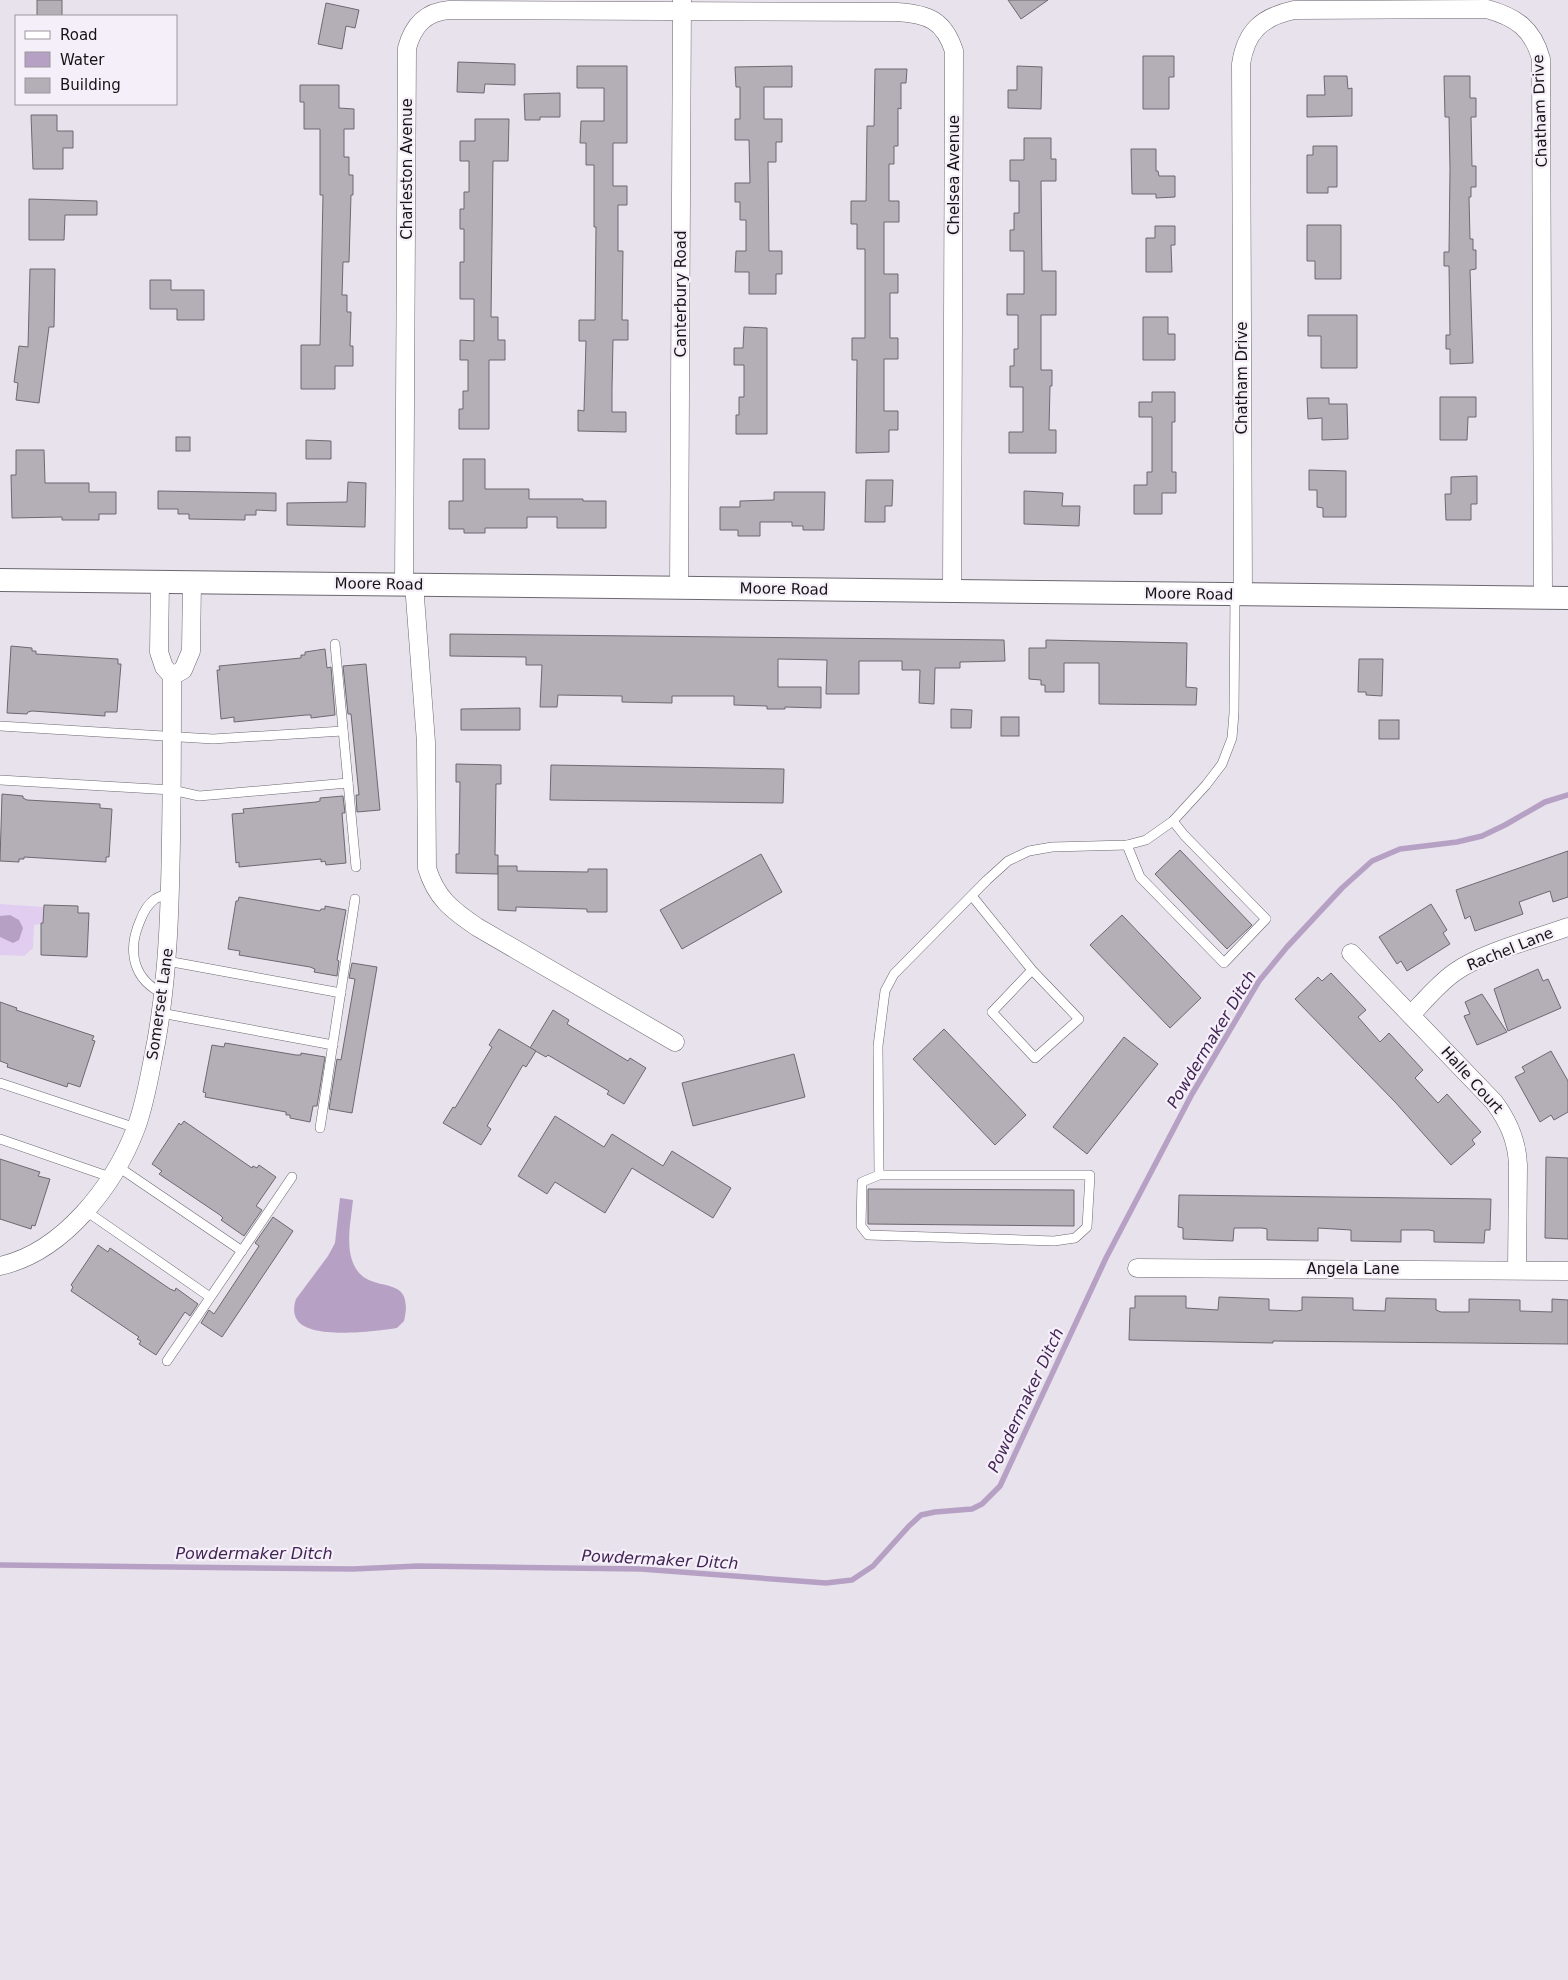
<svg xmlns="http://www.w3.org/2000/svg" width="1568" height="1980" font-family="'DejaVu Sans',sans-serif">
  <rect width="100%" height="100%" fill="#e8e2ec"/>
  <polygon fill="#e1cdf0" points="0,904 44,907 43,923 34,925 33,948 24,956 0,955"/>
  <g fill="#b6a1c5">
    <polygon points="10,915 19,920 23,928 19,940 13,943 0,937 0,916"/>
    <path d="M340 1198 353 1200C351 1220 345 1246 354 1265 369 1298 416 1269 404 1321L397 1328C376 1331 307 1341 296 1318 293 1312 294 1305 296 1299L328 1256 335 1243Z"/>
  </g>
  <g fill="none" stroke-linecap="round" stroke-linejoin="round">
    <polyline stroke="#b6a1c5" stroke-width="5.5" points="0,1565 353,1569 418,1566 641,1569 826,1583 852,1580 873,1566 909,1526 921,1515 935,1512 972,1509 982,1504 1000,1486 1106,1258 1192,1094 1259,981 1287,947 1342,888 1372,861 1400,849 1457,842 1482,836 1505,825 1545,802 1568,795"/>
  </g>
  <g fill="#b4aeb7" stroke="#6d6971">
    <rect x="37" y="0" width="25" height="16"/>
    <polygon points="1008,0 1048,0 1021,19"/>
    <polygon points="326,3 359,10 355,28 346,26 342,49 318,44"/>
    <polygon points="1143,56 1174,56 1174,77 1169,77 1169,109 1143,109"/>
    <polygon points="458,62 515,64 515,85 485,84 484,93 457,92"/>
    <polygon points="577,66 627,66 627,143 613,143 613,186 627,186 627,205 618,205 618,251 623,251 622,320 628,320 628,340 613,340 612,389 612,412 626,412 626,432 578,431 578,410 584,411 586,341 579,341 579,320 595,320 596,227 594,227 594,165 586,165 586,143 580,143 581,121 604,121 604,88 577,88"/>
    <polygon points="792,66 792,87 764,87 764,119 782,119 782,142 776,142 776,162 768,162 769,251 782,251 782,274 776,274 776,294 749,294 749,272 735,272 736,251 746,251 746,220 740,220 740,202 735,202 735,183 750,183 749,140 735,140 735,119 740,119 740,87 736,87 735,67"/>
    <polygon points="1017,66 1042,67 1041,109 1008,108 1008,90 1017,90"/>
    <polygon points="875,69 907,69 906,83 901,83 901,109 898,108 898,146 894,146 894,164 889,164 889,201 899,201 899,222 884,222 884,274 898,274 898,293 890,293 890,338 898,338 898,359 884,359 884,411 898,411 898,430 889,430 889,452 856,453 857,360 852,360 852,338 865,338 865,249 857,249 857,224 851,224 851,201 866,201 867,126 874,126"/>
    <polygon points="1324,76 1347,76 1348,89 1352,88 1352,116 1307,117 1307,95 1325,95"/>
    <polygon points="1444,76 1470,76 1470,98 1476,98 1476,117 1471,117 1472,166 1476,166 1476,187 1471,187 1471,197 1469,197 1470,239 1473,239 1473,250 1476,250 1476,269 1470,270 1473,363 1450,364 1450,349 1446,349 1446,335 1450,335 1449,266 1444,266 1444,252 1449,252 1450,169 1449,117 1445,117"/>
    <polygon points="300,85 339,85 339,108 354,109 354,129 344,129 344,157 349,157 349,175 353,175 353,195 351,195 349,262 343,262 342,295 347,295 347,312 351,312 350,346 353,346 353,366 335,366 335,389 301,389 301,345 320,345 323,195 320,195 320,129 304,129 304,102 300,102"/>
    <polygon points="560,93 560,117 540,117 540,120 525,120 524,94"/>
    <polygon points="31,115 57,115 57,131 73,131 73,148 63,148 63,169 33,169"/>
    <polygon points="475,119 509,119 508,161 493,161 491,317 498,317 498,340 505,340 505,360 489,360 489,429 459,429 459,409 463,409 463,391 468,391 468,360 460,360 460,340 474,341 474,299 460,299 460,262 464,262 464,229 460,229 460,209 464,209 464,192 469,192 469,161 460,161 460,141 475,141"/>
    <polygon points="1024,138 1051,138 1051,159 1056,159 1056,181 1041,181 1042,271 1056,271 1056,315 1041,315 1041,370 1052,370 1052,386 1050,386 1049,430 1056,430 1056,453 1009,453 1009,432 1023,432 1023,387 1010,387 1010,366 1014,366 1014,349 1018,349 1018,315 1007,315 1007,294 1024,294 1024,251 1010,251 1010,230 1014,230 1014,213 1019,213 1019,181 1010,181 1010,160 1024,160"/>
    <polygon points="1313,146 1337,146 1337,187 1328,187 1328,193 1307,193 1307,155 1313,155"/>
    <polygon points="1131,149 1156,149 1156,171 1158,171 1159,176 1175,176 1175,197 1156,198 1156,194 1132,194"/>
    <polygon points="29,199 97,201 97,215 65,215 64,240 29,240"/>
    <polygon points="1307,225 1341,225 1341,279 1315,279 1315,261 1307,261"/>
    <polygon points="1155,226 1175,226 1175,245 1171,245 1172,272 1146,272 1146,238 1155,238"/>
    <polygon points="30,269 55,269 54,327 49,327 39,403 16,400 18,383 14,382 19,346 28,347"/>
    <polygon points="150,280 171,280 171,290 204,290 204,320 177,320 177,309 150,309"/>
    <polygon points="1308,315 1357,315 1357,368 1321,368 1321,336 1308,336"/>
    <polygon points="1143,317 1168,317 1168,334 1175,334 1175,360 1143,360"/>
    <polygon points="744,327 767,328 767,434 736,434 736,415 739,415 739,397 744,397 744,365 734,365 734,348 743,348"/>
    <polygon points="1152,392 1175,392 1175,422 1172,422 1172,472 1176,472 1176,493 1162,493 1162,514 1134,514 1134,485 1147,485 1147,472 1152,472 1152,417 1139,417 1139,402 1152,402"/>
    <polygon points="1440,397 1476,397 1476,417 1468,417 1467,440 1440,440"/>
    <polygon points="1307,398 1329,398 1329,404 1347,404 1348,439 1322,440 1322,418 1308,419"/>
    <rect x="176" y="437" width="14" height="14"/>
    <polygon points="306,440 331,441 331,459 306,459"/>
    <polygon points="16,450 44,450 45,483 89,483 89,492 116,492 116,514 99,514 99,520 62,520 62,517 12,518 11,475 16,475"/>
    <polygon points="463,459 485,459 485,489 529,489 529,499 583,499 583,501 606,501 606,528 557,528 557,517 527,517 527,528 485,528 485,533 464,533 464,529 449,529 449,501 463,501"/>
    <polygon points="1309,470 1346,471 1346,517 1323,517 1323,508 1317,507 1317,490 1309,490"/>
    <polygon points="1477,476 1477,504 1471,504 1471,520 1446,520 1445,494 1451,494 1451,477"/>
    <polygon points="866,480 893,480 892,506 885,506 885,522 865,522"/>
    <polygon points="348,482 366,483 365,527 287,525 287,503 347,502"/>
    <polygon points="158,491 276,493 276,511 256,510 256,515 245,515 245,520 189,519 189,514 178,514 178,509 158,509"/>
    <polygon points="1024,491 1063,493 1062,506 1080,506 1079,526 1024,524"/>
    <polygon points="774,492 825,492 824,530 803,530 803,526 792,526 792,522 760,522 760,536 738,536 738,530 720,530 720,507 740,507 740,501 774,500"/>
    <polygon points="450,634 1004,640 1005,661 960,662 960,668 935,668 934,704 919,703 920,670 902,670 902,661 859,661 859,694 826,694 827,660 778,659 778,687 821,687 821,708 785,707 785,709 767,709 767,706 734,705 734,696 672,696 672,703 622,702 622,696 558,695 557,707 540,707 542,665 526,665 526,657 450,656"/>
    <polygon points="1046,640 1187,643 1186,687 1197,688 1196,705 1099,704 1099,663 1064,663 1064,692 1045,692 1045,685 1041,685 1041,680 1029,679 1029,648 1046,648"/>
    <polygon points="11,646 32,648 32,651 36,651 36,654 118,659 118,664 121,664 117,712 105,712 105,716 32,711 28,712 27,714 7,713"/>
    <polygon points="325,649 327,668 331,667 335,715 311,718 311,715 306,715 234,722 234,717 221,719 217,670 220,670 219,666 301,658 301,655 305,655 305,652"/>
    <polygon points="1359,659 1383,659 1382,696 1366,695 1366,692 1358,692"/>
    <polygon points="366,664 380,810 357,812 356,795 359,795 351,714 348,714 343,666"/>
    <polygon points="520,708 520,730 461,730 461,709"/>
    <polygon points="951,709 972,710 971,728 951,728"/>
    <rect x="1001" y="717" width="18" height="19"/>
    <rect x="1379" y="720" width="20" height="19"/>
    <polygon points="456,764 501,765 501,784 496,784 495,855 498,855 498,874 456,873 456,854 459,854 460,782 456,782"/>
    <polygon points="551,765 784,769 783,803 550,800"/>
    <polygon points="2,794 23,796 23,798 27,800 100,804 100,808 112,809 109,857 106,857 106,862 24,857 24,859 19,859 19,862 0,861"/>
    <polygon points="343,796 345,813 342,813 346,863 326,865 325,861 321,862 321,859 239,867 239,862 236,863 232,814 244,813 243,809 316,802 320,801 320,798"/>
    <polygon points="1180,850 1252,925 1227,949 1155,874"/>
    <polygon points="1568,851 1568,897 1553,902 1550,891 1519,902 1523,914 1475,931 1470,916 1465,919 1456,890"/>
    <polygon points="761,854 782,892 682,949 660,910"/>
    <polygon points="498,866 517,866 517,871 588,872 588,869 607,869 607,912 587,912 587,909 516,907 516,911 498,910"/>
    <polygon points="239,897 320,911 321,909 325,909 325,906 346,910 337,960 339,961 337,976 314,972 315,969 310,967 239,955 240,951 228,949 236,901 238,901"/>
    <polygon points="1431,904 1447,930 1443,933 1450,944 1407,971 1401,961 1397,964 1379,937"/>
    <polygon points="44,905 78,906 78,913 89,913 87,957 41,955 41,923 43,923"/>
    <polygon points="1122,915 1201,998 1170,1028 1090,945"/>
    <polygon points="352,963 377,967 352,1113 329,1109 337,1059 341,1060 355,979 349,978"/>
    <polygon points="1538,969 1543,981 1548,979 1561,1008 1508,1031 1494,989"/>
    <polygon points="1331,973 1366,1010 1358,1017 1380,1042 1389,1033 1423,1070 1415,1078 1438,1103 1447,1094 1481,1132 1472,1140 1475,1144 1451,1165 1396,1103 1295,999 1318,977 1322,981"/>
    <polygon points="1482,994 1507,1032 1477,1045 1464,1016 1470,1014 1465,1002"/>
    <polygon points="0,1002 17,1008 16,1010 94,1036 92,1040 95,1041 80,1087 68,1083 67,1087 7,1067 8,1064 0,1061"/>
    <polygon points="553,1010 569,1020 567,1024 628,1061 630,1058 646,1068 624,1104 607,1094 609,1091 548,1055 546,1057 530,1048"/>
    <polygon points="499,1029 536,1051 526,1067 523,1065 487,1126 491,1129 481,1145 443,1123 453,1107 455,1108 492,1047 489,1045"/>
    <polygon points="944,1029 1026,1115 995,1145 913,1059"/>
    <polygon points="1124,1037 1158,1064 1087,1154 1053,1127"/>
    <polygon points="225,1043 296,1055 301,1055 301,1053 325,1057 317,1106 313,1106 310,1122 290,1118 290,1115 286,1115 286,1112 205,1097 206,1093 203,1092 212,1045 224,1047"/>
    <polygon points="1551,1051 1568,1081 1568,1112 1554,1120 1551,1115 1540,1122 1515,1077 1525,1072 1522,1067"/>
    <polygon points="794,1054 805,1097 693,1126 682,1083"/>
    <polygon points="555,1116 604,1147 612,1134 663,1166 672,1151 731,1188 713,1218 632,1168 605,1213 555,1182 547,1194 518,1176"/>
    <polygon points="184,1121 252,1168 253,1166 257,1168 259,1165 276,1177 256,1206 262,1210 244,1236 221,1220 223,1218 220,1215 159,1174 162,1171 152,1164 179,1123 181,1125"/>
    <polygon points="1546,1157 1568,1158 1568,1239 1545,1238"/>
    <polygon points="0,1159 40,1172 38,1176 50,1179 35,1226 32,1225 31,1229 0,1219"/>
    <polygon points="868,1189 1074,1190 1074,1226 868,1224"/>
    <polygon points="1179,1195 1491,1199 1490,1230 1485,1230 1484,1243 1434,1242 1434,1231 1429,1230 1401,1230 1401,1242 1351,1241 1351,1230 1318,1228 1318,1241 1267,1240 1267,1229 1262,1228 1234,1228 1233,1241 1183,1239 1183,1228 1178,1227"/>
    <polygon points="273,1217 293,1231 222,1337 201,1323 209,1310 214,1314 259,1246 255,1243"/>
    <polygon points="98,1245 108,1252 110,1248 170,1289 175,1291 176,1288 198,1304 190,1316 185,1312 156,1355 139,1344 141,1341 137,1339 139,1337 71,1291 73,1287 71,1285"/>
    <polygon points="1135,1296 1186,1296 1186,1308 1218,1310 1219,1297 1269,1299 1269,1310 1297,1311 1302,1310 1302,1297 1353,1298 1353,1310 1385,1311 1386,1298 1436,1299 1436,1310 1441,1312 1469,1312 1469,1299 1520,1300 1520,1311 1552,1312 1552,1299 1568,1300 1568,1344 1273,1341 1273,1343 1129,1340 1130,1308 1135,1308"/>
  </g>
  <g fill="none" stroke-linecap="round" stroke-linejoin="round">
    <g stroke="#6b676f" stroke-width="10">
      <g id="service">
        <polyline points="335,644 356,867"/>
        <polyline points="0,726 213,739 343,731"/>
        <polyline points="0,780 172,790 199,796 348,783"/>
        <polyline points="1127,845 1140,877 1224,963 1266,919 1184,835 1173,821"/>
        <polyline points="972,896 1032,970 1079,1019 1035,1058 992,1012 1032,970"/>
        <polyline points="167,961 341,993"/>
        <path d="M164 994C133 980 127 951 140 921 143 913 148 904 155 899 160 896 165 895 170 892"/>
        <polyline points="161,1013 333,1045"/>
        <polyline points="0,1083 136,1128"/>
        <polyline points="320,1128 355,899"/>
        <polyline points="0,1139 110,1177"/>
        <polyline points="117,1166 242,1251"/>
        <polyline points="879,1175 862,1182 861,1226 868,1235 1054,1241 1075,1238 1087,1227 1090,1175 879,1175 878,1046 885,991 894,974 987,880 1008,861 1029,851 1052,847 1127,845 1146,840 1173,821 1206,785 1222,764 1232,738 1234,713 1235,595"/>
        <polyline points="86,1211 210,1297"/>
        <polyline points="167,1361 292,1177"/>
      </g>
    </g>
    <g stroke="#6b676f" stroke-width="19">
      <g id="minor">
        <path d="M404 584 407 48C413 26 425 12 449 10L897 12C928 14 944 20 954 51L952 591"/>
        <path d="M414 584 426 742 427 868C436 898 452 910 477 927L675 1042"/>
        <polyline points="679,588 682,1"/>
        <path d="M1243 594 1241 64C1246 31 1262 17 1294 10L1487 9C1516 17 1533 29 1541 59L1543 597"/>
        <polyline points="172,676 183,670 191,651 192,582"/>
        <path d="M1351 953 1494 1102C1509 1122 1517 1141 1518 1165L1517 1270"/>
        <path d="M1411 1015C1425 1000 1438 984 1455 972 1483 952 1535 939 1568 927"/>
        <path d="M0 1266C63 1252 114 1186 136 1128 146 1101 150 1072 156 1043 168 976 170 908 171 839 172 785 172 731 172 676L164 667 159 652 160 581"/>
        <polyline points="1137,1268 1568,1271"/>
      </g>
    </g>
    <g stroke="#6b676f" stroke-width="24">
      <polyline id="tertiary" points="0,580 1568,598"/>
    </g>
    <use href="#service" stroke="#fff" stroke-width="9"/>
    <use href="#minor" stroke="#fff" stroke-width="18"/>
    <use href="#tertiary" stroke="#fff" stroke-width="22"/>
  </g>
  <g text-anchor="middle" stroke-width="4.5" stroke-linejoin="round" paint-order="stroke">
    <g font-size="15" fill="#151316" stroke="#f5eff9">
      <text transform="translate(1540 111) rotate(-92)" y="5">Chatham Drive</text>
      <text transform="translate(407 169) rotate(-90)" y="5">Charleston Avenue</text>
      <text transform="translate(954 175) rotate(-90)" y="5">Chelsea Avenue</text>
      <text transform="translate(681 294) rotate(-90)" y="5">Canterbury Road</text>
      <text transform="translate(1242 378) rotate(-90)" y="5">Chatham Drive</text>
      <text transform="translate(379 584) rotate(1)" y="5">Moore Road</text>
      <text transform="translate(784 589) rotate(1)" y="5">Moore Road</text>
      <text transform="translate(1189 594) rotate(1)" y="5">Moore Road</text>
      <text transform="translate(1510 949) rotate(-22)" y="5">Rachel Lane</text>
      <text transform="translate(160 1004) rotate(-82)" y="5">Somerset Lane</text>
      <text transform="translate(1472 1080) rotate(48)" y="5">Halle Court</text>
      <text x="1353" y="1274">Angela Lane</text>
    </g>
    <g font-size="16" font-style="italic" fill="#422554" stroke="#f5eff9">
      <text transform="translate(1211 1039) rotate(-59)" y="6">Powdermaker Ditch</text>
      <text transform="translate(1025 1400) rotate(-65)" y="6">Powdermaker Ditch</text>
      <text x="254" y="1559">Powdermaker Ditch</text>
      <text transform="translate(660 1559) rotate(3)" y="6">Powdermaker Ditch</text>
    </g>
  </g>
  <rect x="15" y="15" width="162" height="90" fill="#f5eff9" stroke="#9b979e"/>
  <rect x="25" y="31" width="25" height="8" fill="#ffffff" stroke="#9b979e"/>
  <text x="60" y="40" font-size="15" fill="#151316">Road</text>
  <rect x="25" y="52" width="25" height="15" fill="#b6a1c5" stroke="#9b979e"/>
  <text x="60" y="65" font-size="15" fill="#151316">Water</text>
  <rect x="25" y="78" width="25" height="15" fill="#b4aeb7" stroke="#9b979e"/>
  <text x="60" y="90" font-size="15" fill="#151316">Building</text>
</svg>
